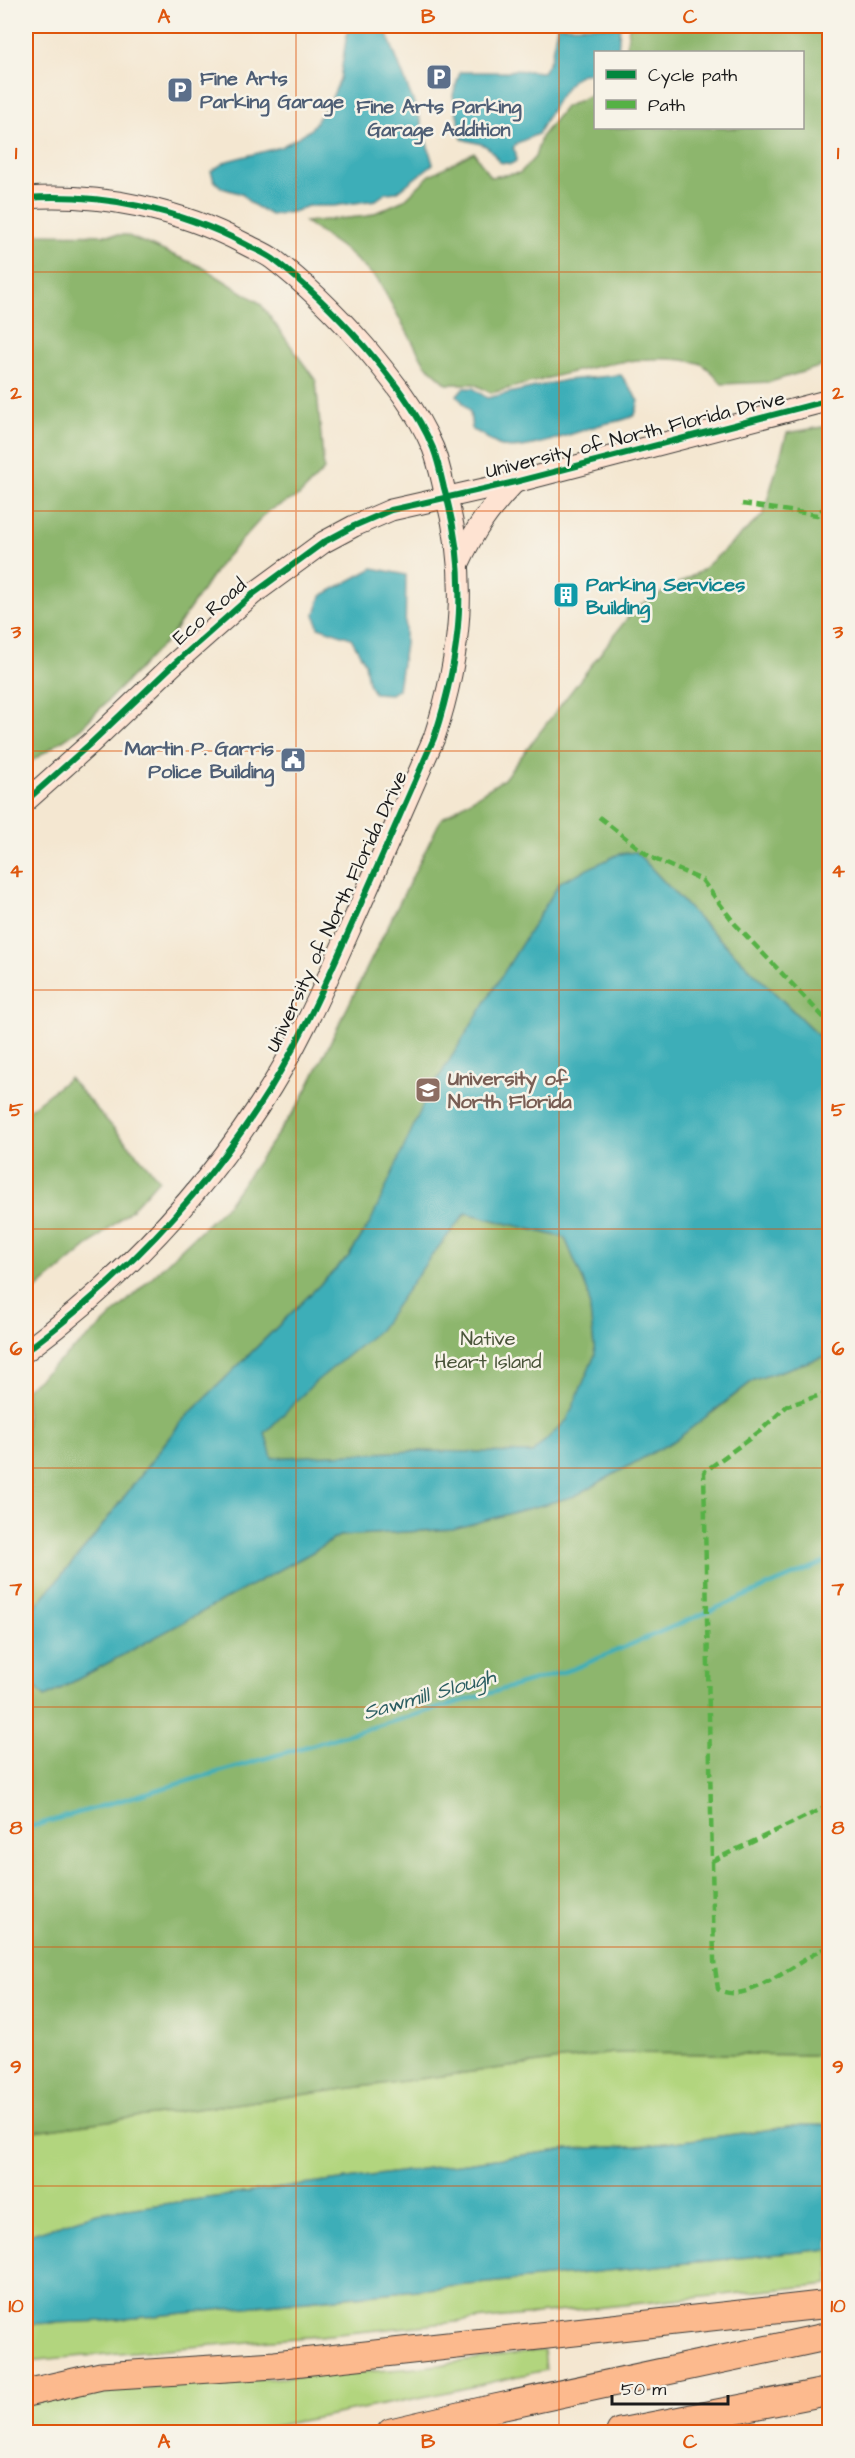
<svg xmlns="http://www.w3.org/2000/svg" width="855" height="2458" font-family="'Architects Daughter',sans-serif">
  <rect width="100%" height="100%" fill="#f7f3e8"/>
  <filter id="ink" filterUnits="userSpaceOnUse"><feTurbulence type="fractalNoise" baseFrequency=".0167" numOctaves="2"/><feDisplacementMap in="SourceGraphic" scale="12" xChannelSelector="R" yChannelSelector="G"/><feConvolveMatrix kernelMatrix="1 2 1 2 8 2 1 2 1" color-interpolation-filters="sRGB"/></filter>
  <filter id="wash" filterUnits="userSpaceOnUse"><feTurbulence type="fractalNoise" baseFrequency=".008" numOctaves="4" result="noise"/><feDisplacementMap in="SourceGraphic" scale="24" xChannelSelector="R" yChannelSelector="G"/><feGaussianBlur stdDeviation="1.35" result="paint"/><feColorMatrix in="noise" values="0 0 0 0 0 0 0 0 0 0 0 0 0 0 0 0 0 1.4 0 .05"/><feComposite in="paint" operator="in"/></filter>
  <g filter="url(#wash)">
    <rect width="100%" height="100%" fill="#f4e7d1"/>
    <g fill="#b2d57e" stroke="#67784d" stroke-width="1.5">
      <polygon points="613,2053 829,2055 829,2125 803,2125 652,2145 569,2149 97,2213 26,2236 26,2132"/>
      <polygon points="829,2249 829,2284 319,2336 26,2361 26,2324 105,2321"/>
      <polygon points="544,2350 546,2370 448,2392 244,2432 26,2432 26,2403 74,2393 417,2368"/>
    </g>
    <g fill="#8db66d" stroke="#546944" stroke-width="1.5">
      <path d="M629 26H829V364L770 382 722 384C716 378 707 365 699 363 639 347 550 379 491 393L474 384H447L425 364 378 280 345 250 305 222 368 216 404 200 430 175 474 152 490 177 520 173 535 157 541 137 565 107 595 93 596 128H802V52H626Z"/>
      <polygon points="26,234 126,235 202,267 260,303 316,381 324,470 299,496 268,511 221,563 171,636 82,727 26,765"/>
      <polygon points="829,426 829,1046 699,919 636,852 370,1223 349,1256 181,1422 89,1543 26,1617 26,1389 97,1330 227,1205 301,1101 441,819 504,779 635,608 701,571 763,515 787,433"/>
      <polygon points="69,1078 159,1179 131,1210 26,1298 26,1112"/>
      <polygon points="466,1213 565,1238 588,1292 595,1355 568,1420 532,1453 415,1451 272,1458 265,1433 429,1259"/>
      <polygon points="829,1355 829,2055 613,2053 26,2132 26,1677 45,1697 309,1554 339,1536 453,1529 712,1413 754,1380"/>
    </g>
    <g fill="#3eaeb8" stroke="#2d656a" stroke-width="1.5" fill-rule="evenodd">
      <polygon points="348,26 384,26 420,119 433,164 397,192 386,193 376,200 334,206 308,206 293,212 271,215 250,203 242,194 222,188 214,180 211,171 227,161 281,147 310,130 330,102 340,79"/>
      <path d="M557 26H620L618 52H596L595 74C589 73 582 73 576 77 565 84 544 122 538 134L517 143 513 148 516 153V161L511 164 499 162C485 140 484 146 462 139L453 95 460 72H508L513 70 543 72 551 58Z"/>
      <path d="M621 375 639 401 635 415C625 421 615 421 604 424 580 430 527 452 504 447 491 444 484 433 472 430L470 412 457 395 463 388H473L487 398 566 380Z"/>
      <polygon points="373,568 406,575 405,644 398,689 391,694 374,693 368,683 365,663 351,638 318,627 315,614 321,596"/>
      <path d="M636 852 699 919 829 1046V1355L754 1380 677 1439 575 1496 453 1529 339 1536 309 1554 45 1697 26 1677V1617L89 1543 181 1422 349 1256 370 1223 426 1098 560 882 619 854ZM466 1213 565 1238 588 1292 595 1355 567 1420 532 1453 415 1451 272 1458 265 1433 314 1383 379 1330 429 1259Z"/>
      <polygon points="803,2125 829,2125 829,2249 105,2321 26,2324 26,2236 97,2213 569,2149 652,2145"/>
    </g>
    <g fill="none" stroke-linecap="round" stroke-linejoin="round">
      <polyline stroke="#3eaeb8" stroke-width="4.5" points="26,1828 573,1669 830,1560"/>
    </g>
  </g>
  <g filter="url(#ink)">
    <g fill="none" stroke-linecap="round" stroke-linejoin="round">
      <g stroke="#3c3a37" stroke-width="23">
        <g id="secondary">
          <path d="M26 198C101 193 179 209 245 244 254 249 265 253 273 259 307 285 337 315 365 347 391 378 417 410 433 448 438 461 441 475 444 488 469 574 462 653 434 738 407 800 379 862 352 924 324 987 297 1049 259 1106 197 1201 116 1284 26 1351"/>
          <path d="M459 563C474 530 490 508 515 482"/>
          <polyline points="26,801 91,743 175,663 253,594 324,542 354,526 391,510 515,482 830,400"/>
        </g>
      </g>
      <g stroke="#3c3a37" stroke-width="29">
        <g id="highway">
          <polyline points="26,2393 101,2376 275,2365 830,2304"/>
          <polyline points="391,2432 481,2411 830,2336"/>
          <polyline points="620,2432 830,2391"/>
        </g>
      </g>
      <use href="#secondary" stroke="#fee3d2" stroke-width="21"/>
      <use href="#highway" stroke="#fcba8e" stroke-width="27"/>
      <g stroke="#55b145" stroke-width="4.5" stroke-dasharray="9 4.5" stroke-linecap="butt">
        <polyline points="742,504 817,515 830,502"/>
        <polyline points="599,817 650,857 702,880 735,924 830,1024"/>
        <polyline points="830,1392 787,1406 760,1431 704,1472 712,1861 830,1805"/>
        <path d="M712 1861 714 1961 718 1989C747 2008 802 1956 830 1946"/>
      </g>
      <g stroke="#f7f3e8" stroke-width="10">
        <g id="cycleway">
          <path d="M26 198C101 193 179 209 245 244 254 249 265 253 273 259 307 285 337 315 365 347 391 378 417 410 433 448 438 461 441 475 444 488 469 574 462 653 434 738 407 800 379 862 352 924 324 987 297 1049 259 1106 197 1201 116 1284 26 1351"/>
          <polyline points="26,801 91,743 175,663 253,594 324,542 354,526 391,510 515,482 830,400"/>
        </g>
      </g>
      <use href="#cycleway" stroke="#00873e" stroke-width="6"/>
    </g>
  </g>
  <path fill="none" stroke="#de560d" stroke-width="1.5" stroke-opacity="0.55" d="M296 26V2432M559 26V2432M26 272H830M26 511H830M26 751H830M26 990H830M26 1229H830M26 1468H830M26 1707H830M26 1947H830M26 2186H830"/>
  <defs>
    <g id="parking-square" transform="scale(1.35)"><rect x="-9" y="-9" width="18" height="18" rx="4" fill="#5c6f8a" stroke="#f7f3e8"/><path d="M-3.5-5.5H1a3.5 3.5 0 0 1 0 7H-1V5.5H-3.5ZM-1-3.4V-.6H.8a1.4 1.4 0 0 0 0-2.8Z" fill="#fff"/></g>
    <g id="building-square" transform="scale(1.35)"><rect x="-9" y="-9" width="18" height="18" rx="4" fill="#0f9aa8" stroke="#f7f3e8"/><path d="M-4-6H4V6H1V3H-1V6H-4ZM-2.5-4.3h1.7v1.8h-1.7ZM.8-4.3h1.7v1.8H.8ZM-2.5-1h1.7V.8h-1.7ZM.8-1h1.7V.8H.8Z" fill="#fff"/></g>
    <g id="civic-square" transform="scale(1.35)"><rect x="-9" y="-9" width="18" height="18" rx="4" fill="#5c6f8a" stroke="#f7f3e8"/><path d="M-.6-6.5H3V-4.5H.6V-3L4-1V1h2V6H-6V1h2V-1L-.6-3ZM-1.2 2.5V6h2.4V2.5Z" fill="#fff"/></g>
    <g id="university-square" transform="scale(1.35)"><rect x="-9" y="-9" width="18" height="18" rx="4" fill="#8d6e63" stroke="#f7f3e8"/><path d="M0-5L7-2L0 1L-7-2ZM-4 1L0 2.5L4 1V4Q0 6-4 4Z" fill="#fff"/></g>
  </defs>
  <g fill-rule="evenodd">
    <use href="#parking-square" x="439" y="77"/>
    <use href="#parking-square" x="180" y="90"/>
    <use href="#building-square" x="566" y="595"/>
    <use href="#civic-square" x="293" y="760"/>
    <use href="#university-square" x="428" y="1090"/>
  </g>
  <g text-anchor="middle" stroke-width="5" stroke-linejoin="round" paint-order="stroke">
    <g font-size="20" font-weight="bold" fill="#4e5e75" stroke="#f7f3e8" text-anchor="start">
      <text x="200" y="85">Fine Arts<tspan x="200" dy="23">Parking Garage</tspan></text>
      <text x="439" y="113" text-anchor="middle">Fine Arts Parking<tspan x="439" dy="23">Garage Addition</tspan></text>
      <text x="274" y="755" text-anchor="end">Martin P. Garris<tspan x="274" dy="23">Police Building</tspan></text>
    </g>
    <g font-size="20" fill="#1c1c1c" stroke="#f7f3e8">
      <text transform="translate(635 434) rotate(-14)" y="7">University of North Florida Drive</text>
      <text transform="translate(209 611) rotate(-41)" y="7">Eco Road</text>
      <text transform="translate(336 911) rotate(-65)" y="7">University of North Florida Drive</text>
    </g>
    <g font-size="20" font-weight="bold" fill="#0d838f" stroke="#f7f3e8" text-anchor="start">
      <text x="586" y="591">Parking Services<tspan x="586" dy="23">Building</tspan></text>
    </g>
    <g font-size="20" font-weight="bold" fill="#785e54" stroke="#f7f3e8" text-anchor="start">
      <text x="448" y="1085">University of<tspan x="448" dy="23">North Florida</tspan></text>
    </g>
    <g font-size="20" fill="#495439" stroke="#f7f3e8">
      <text x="488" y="1345">Native<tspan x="488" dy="23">Heart Island</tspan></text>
    </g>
    <g font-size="21" font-style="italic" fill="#2b5e62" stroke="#f7f3e8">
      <text transform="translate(429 1694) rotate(-16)" y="7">Sawmill Slough</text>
    </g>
  </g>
  <rect width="855" height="2458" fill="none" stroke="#f7f3e8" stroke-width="66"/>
  <rect x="594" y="51" width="210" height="78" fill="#f7f3e8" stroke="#9f9d96" stroke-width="1.5"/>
  <rect x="606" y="70" width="30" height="9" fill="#00873e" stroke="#9f9d96" stroke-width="1.5"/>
  <text x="648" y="81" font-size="18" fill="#1c1c1c">Cycle path</text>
  <rect x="606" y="100" width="30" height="9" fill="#55b145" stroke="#9f9d96" stroke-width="1.5"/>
  <text x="648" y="111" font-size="18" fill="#1c1c1c">Path</text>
  <path d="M612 2395v9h116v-9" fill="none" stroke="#1c1c1c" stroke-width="3"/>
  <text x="621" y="2395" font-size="18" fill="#1c1c1c" stroke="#f7f3e8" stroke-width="4.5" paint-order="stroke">50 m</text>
  <rect x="33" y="33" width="789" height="2392" fill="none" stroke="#de560d" stroke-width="2"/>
  <g font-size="20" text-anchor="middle" font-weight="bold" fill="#de560d">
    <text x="164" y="23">A</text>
    <text x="428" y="23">B</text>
    <text x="690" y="23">C</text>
    <text x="16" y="159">1</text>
    <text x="838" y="159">1</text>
    <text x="16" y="399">2</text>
    <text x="838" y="399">2</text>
    <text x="16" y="638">3</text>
    <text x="838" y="638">3</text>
    <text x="16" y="877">4</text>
    <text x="838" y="877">4</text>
    <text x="16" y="1116">5</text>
    <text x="838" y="1116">5</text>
    <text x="16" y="1355">6</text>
    <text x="838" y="1355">6</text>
    <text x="16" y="1595">7</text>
    <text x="838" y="1595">7</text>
    <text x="16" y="1834">8</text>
    <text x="838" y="1834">8</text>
    <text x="16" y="2073">9</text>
    <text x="838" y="2073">9</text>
    <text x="16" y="2312">10</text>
    <text x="838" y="2312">10</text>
    <text x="164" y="2448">A</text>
    <text x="428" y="2448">B</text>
    <text x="690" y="2448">C</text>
  </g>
</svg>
